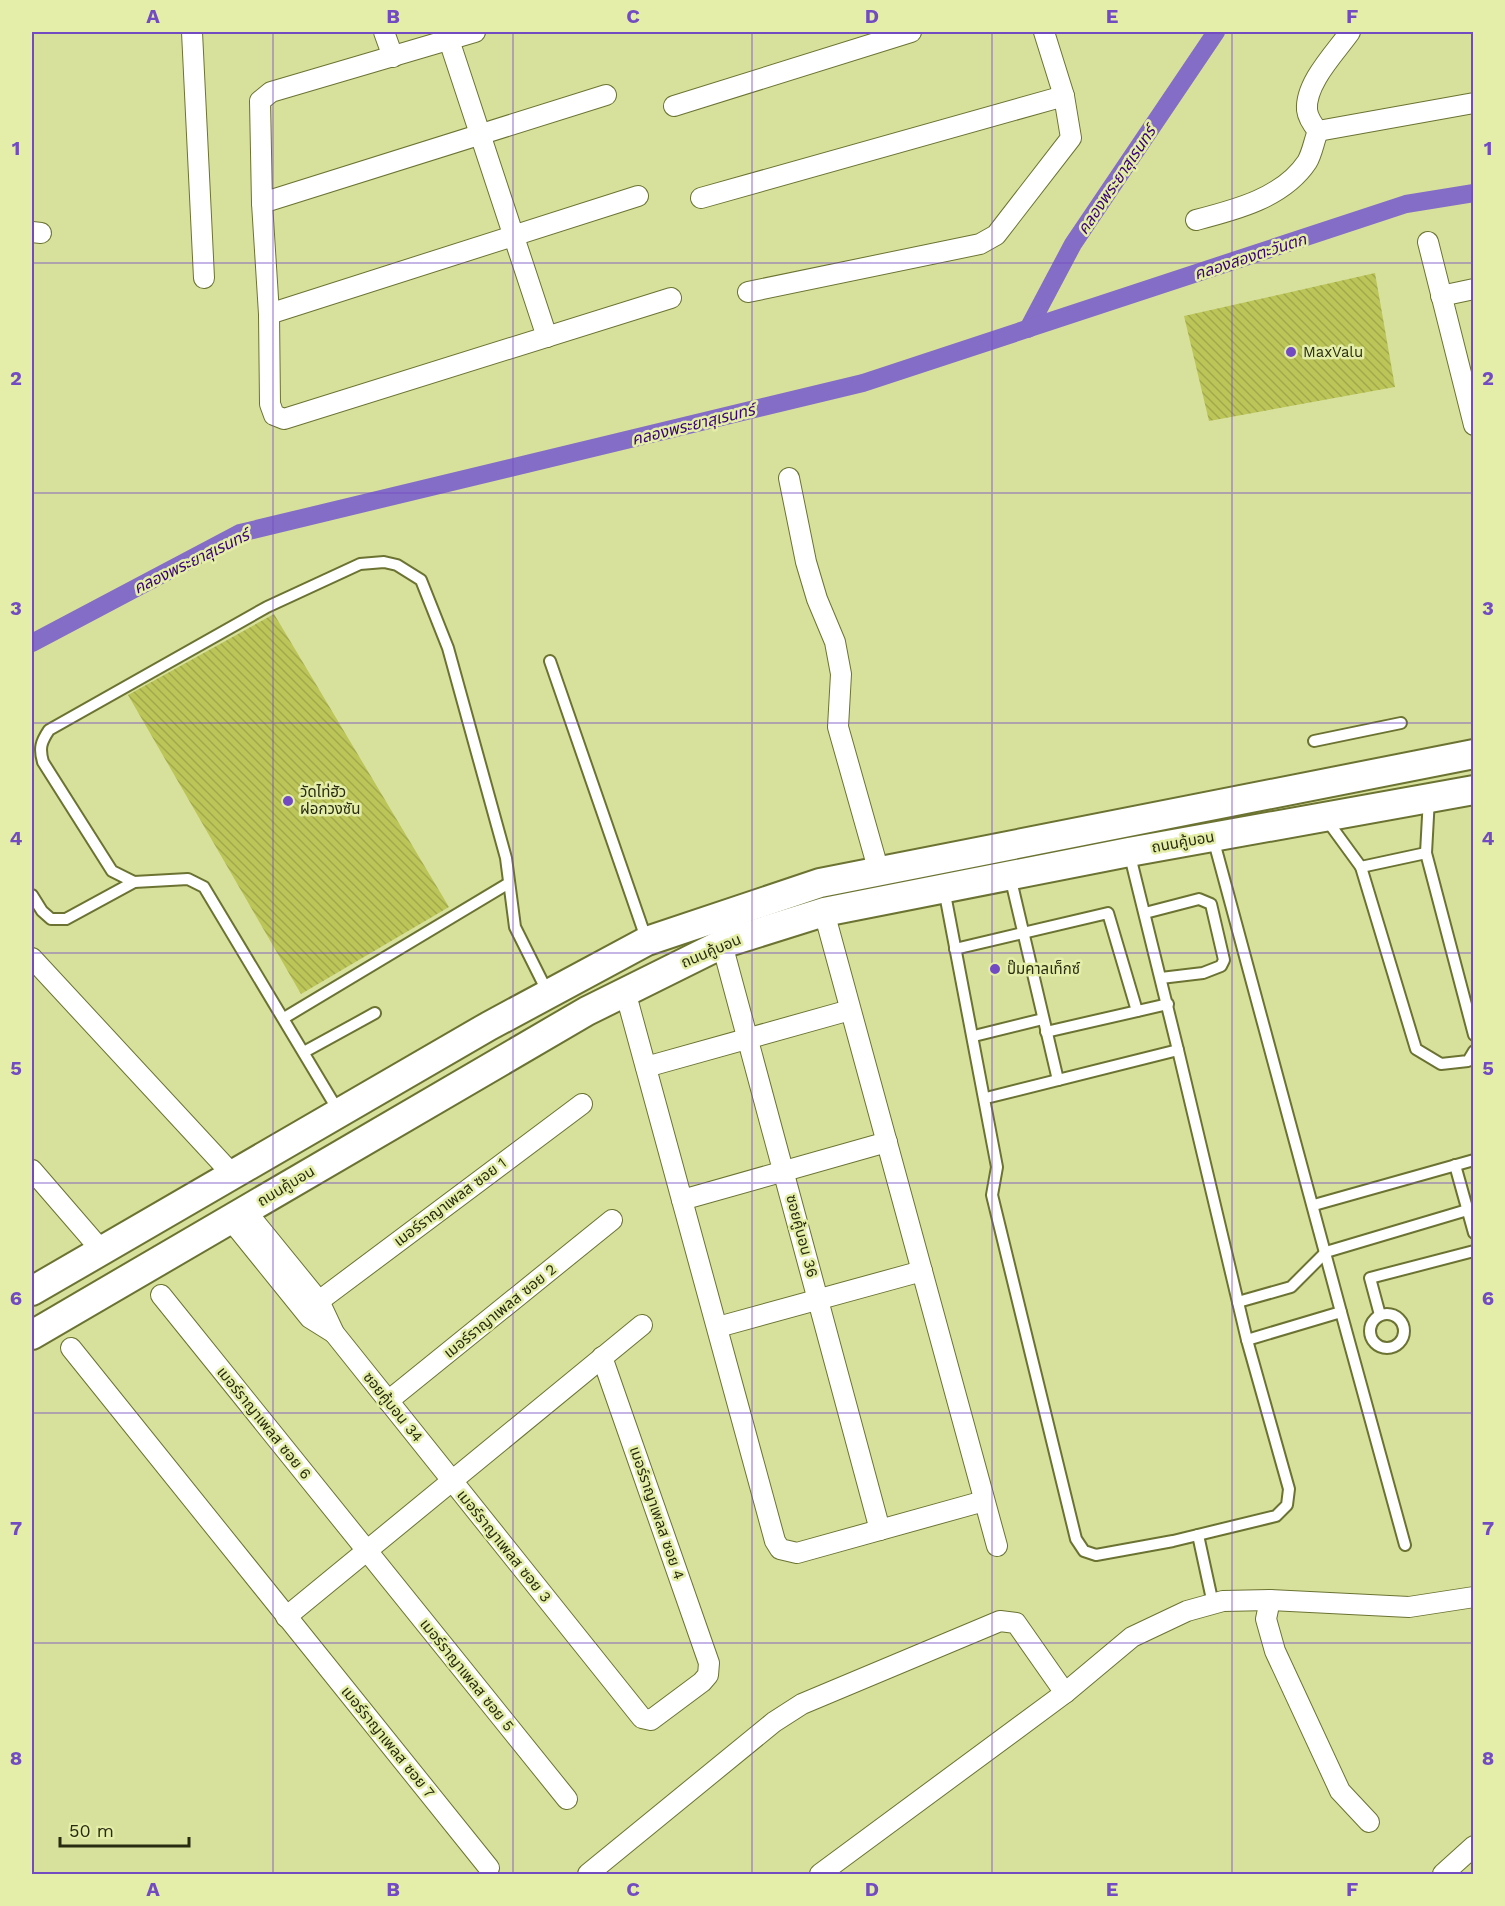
<svg xmlns="http://www.w3.org/2000/svg" width="1505" height="1906" font-family="'Work Sans','Noto Sans Thai',sans-serif">
  <defs>
    <pattern id="building-back-hatch" width="6" height="6" patternUnits="userSpaceOnUse" patternTransform="scale(1.5)"><rect width="6" height="6" fill="#bbc558"/><path d="M-1 5l2 2M0 0l6 6M5-1l2 2" fill="none" stroke="#a1a94c"/></pattern>
  </defs>
  <rect width="100%" height="100%" fill="#d8e19c"/>
  <g fill="none" stroke-linecap="round" stroke-linejoin="round">
    <g stroke="#846dc6" stroke-width="18">
      <polyline points="1028,329 1073,244 1216,32"/>
      <polyline points="32,643 240,533 863,383 1406,204 1474,193"/>
    </g>
  </g>
  <g fill="url(#building-back-hatch)">
    <polygon points="1375,273 1395,387 1209,421 1184,316"/>
    <polygon points="274,614 449,907 301,994 128,695"/>
  </g>
  <g fill="none" stroke-linecap="round" stroke-linejoin="round">
    <g stroke="#6c7332" stroke-width="14">
      <g id="service">
        <polyline points="550,661 647,941"/>
        <polyline points="1314,741 1401,723"/>
        <polyline points="1429,798 1426,853 1474,1035"/>
        <polyline points="1326,819 1361,867 1426,853"/>
        <polyline points="1213,838 1341,1312 1247,1340"/>
        <polyline points="1361,867 1416,1049 1441,1064 1468,1061 1474,1051"/>
        <polyline points="1010,876 1058,1080"/>
        <polyline points="944,889 997,1167 992,1195 1076,1539 1084,1551 1096,1555 1173,1541 1276,1516 1287,1505 1289,1489 1247,1340 1178,1050"/>
        <polyline points="32,895 42,911 51,919 66,919 134,882"/>
        <polyline points="1145,913 1199,899 1211,904 1224,960 1221,966 1203,973 1161,978"/>
        <polyline points="955,949 1108,913 1137,1011"/>
        <polyline points="284,1018 509,883"/>
        <polyline points="1046,1032 1168,1004"/>
        <polyline points="974,1036 1043,1019"/>
        <polyline points="304,1052 375,1013"/>
        <polyline points="986,1098 1178,1050 1129,852"/>
        <path d="M339 1112 204 887 188 879 134 882 112 871 43 762C39 748 41 742 49 730L267 607 360 564 384 562 397 565 421 580 448 648 506 858 515 927 548 993"/>
        <polyline points="1455,1165 1474,1233"/>
        <polyline points="1314,1205 1474,1160"/>
        <polyline points="1238,1302 1291,1287 1326,1252 1474,1208"/>
        <polyline points="1341,1312 1405,1545"/>
        <circle cx="1387" cy="1331" r="17"/>
        <polyline points="1380,1315 1370,1278 1474,1251"/>
        <polyline points="1198,1535 1213,1604"/>
      </g>
    </g>
    <g stroke="#6c7332" stroke-width="22">
      <g id="minor">
        <polyline points="192,32 204,278"/>
        <polyline points="384,32 393,57"/>
        <polyline points="475,32 271,92 260,101 262,203 269,314 270,404 274,415 284,419 671,298"/>
        <path d="M1350 32C1336 52 1305 83 1307 110 1308 118 1313 125 1318 131L1474 103"/>
        <polyline points="449,40 547,337"/>
        <polyline points="674,106 911,32"/>
        <polyline points="701,198 1064,96"/>
        <polyline points="262,203 606,95"/>
        <path d="M1196 220C1235 210 1283 198 1307 162 1312 154 1314 141 1318 131"/>
        <polyline points="32,232 41,233"/>
        <polyline points="1428,242 1474,425"/>
        <polyline points="748,292 980,244 996,235 1071,138 1064,96 1044,32"/>
        <polyline points="1441,296 1474,289"/>
        <polyline points="269,314 638,196"/>
        <polyline points="789,478 806,562 817,599 835,642 841,674 838,727 879,872"/>
        <polyline points="824,912 997,1546"/>
        <polyline points="722,944 880,1530"/>
        <polyline points="32,958 232,1174"/>
        <polyline points="625,991 775,1541 780,1549 797,1553 984,1501"/>
        <polyline points="646,1067 850,1010"/>
        <polyline points="32,1170 102,1251"/>
        <polyline points="682,1200 887,1142"/>
        <polyline points="245,1210 319,1301 334,1333 642,1718 651,1720 702,1682 708,1675 709,1663 602,1357"/>
        <polyline points="230,1219 310,1318 334,1333"/>
        <polyline points="161,1295 567,1799"/>
        <polyline points="319,1301 582,1104"/>
        <polyline points="718,1327 922,1271"/>
        <polyline points="71,1348 489,1868"/>
        <polyline points="388,1401 612,1220"/>
        <polyline points="1270,1600 1266,1619 1275,1651 1340,1791 1369,1822"/>
        <polyline points="286,1617 642,1325"/>
        <polyline points="588,1874 774,1722 802,1704 1000,1621 1016,1623 1065,1693"/>
        <polyline points="820,1874 1065,1693 1132,1637 1187,1611 1223,1601 1270,1600 1409,1607 1474,1597"/>
        <polyline points="1443,1874 1474,1846"/>
      </g>
    </g>
    <g stroke="#6c7332" stroke-width="32">
      <g id="secondary">
        <polyline points="32,1291 489,1026 647,941 820,883 1474,754"/>
        <polyline points="32,1335 587,1011 722,944 824,912 1129,852 1474,790"/>
      </g>
    </g>
    <use href="#service" stroke="#fff" stroke-width="10"/>
    <use href="#minor" stroke="#fff" stroke-width="20"/>
    <use href="#secondary" stroke="#fff" stroke-width="28"/>
  </g>
  <path fill="none" stroke="#724bc3" stroke-width="1.5" stroke-opacity="0.55" d="M273 32V1874M513 32V1874M752 32V1874M992 32V1874M1232 32V1874M32 263H1474M32 493H1474M32 723H1474M32 953H1474M32 1183H1474M32 1413H1474M32 1643H1474"/>
  <g fill="#724bc3" stroke="#e5eea9" stroke-width="2">
    <circle cx="1291" cy="352" r="6"/>
    <circle cx="288" cy="801" r="6"/>
    <circle cx="995" cy="969" r="6"/>
  </g>
  <g text-anchor="middle" stroke-width="5" stroke-linejoin="round" paint-order="stroke">
    <g font-size="15" fill="#292b10" stroke="#e5eea9" text-anchor="start">
      <text x="1303" y="357">MaxValu</text>
      <text x="300" y="797">วัดไท่ฮัว<tspan x="300" dy="17">ฝอกวงซัน</tspan></text>
      <text x="1007" y="974">ปั๊มคาลเท็กซ์</text>
    </g>
    <g font-size="15" fill="#292b10" stroke="#e5eea9">
      <text transform="translate(1183 842) rotate(-10)" y="5">ถนนคู้บอน</text>
      <text transform="translate(711 951) rotate(-23)" y="5">ถนนคู้บอน</text>
      <text transform="translate(286 1186) rotate(-31)" y="5">ถนนคู้บอน</text>
      <text transform="translate(450 1202) rotate(-37)" y="5">เมอร์ราญาเพลส ซอย 1</text>
      <text transform="translate(802 1236) rotate(75)" y="5">ซอยคู้บอน 36</text>
      <text transform="translate(500 1311) rotate(-39)" y="5">เมอร์ราญาเพลส ซอย 2</text>
      <text transform="translate(393 1407) rotate(51)" y="5">ซอยคู้บอน 34</text>
      <text transform="translate(264 1423) rotate(51)" y="5">เมอร์ราญาเพลส ซอย 6</text>
      <text transform="translate(657 1513) rotate(71)" y="5">เมอร์ราญาเพลส ซอย 4</text>
      <text transform="translate(504 1546) rotate(51)" y="5">เมอร์ราญาเพลส ซอย 3</text>
      <text transform="translate(467 1675) rotate(51)" y="5">เมอร์ราญาเพลส ซอย 5</text>
      <text transform="translate(388 1742) rotate(51)" y="5">เมอร์ราญาเพลส ซอย 7</text>
    </g>
    <g font-size="16" font-style="italic" fill="#380175" stroke="#e5eea9">
      <text transform="translate(1116 180) rotate(-56)" y="6">คลองพระยาสุเรนทร์</text>
      <text transform="translate(1250 256) rotate(-18)" y="6">คลองสองตะวันตก</text>
      <text transform="translate(693 424) rotate(-14)" y="6">คลองพระยาสุเรนทร์</text>
      <text transform="translate(191 561) rotate(-26)" y="6">คลองพระยาสุเรนทร์</text>
    </g>
  </g>
  <rect width="1505" height="1906" fill="none" stroke="#e5eea9" stroke-width="66"/>
  <path d="M60 1837v9h129v-9" fill="none" stroke="#292b10" stroke-width="3"/>
  <text x="69" y="1837" font-size="18" fill="#292b10" stroke="#e5eea9" stroke-width="4.5" paint-order="stroke">50 m</text>
  <rect x="33" y="33" width="1439" height="1840" fill="none" stroke="#724bc3" stroke-width="2"/>
  <g font-size="20" text-anchor="middle" font-weight="bold" fill="#724bc3">
    <text x="153" y="23">A</text>
    <text x="393" y="23">B</text>
    <text x="633" y="23">C</text>
    <text x="872" y="23">D</text>
    <text x="1112" y="23">E</text>
    <text x="1352" y="23">F</text>
    <text x="16" y="155">1</text>
    <text x="1488" y="155">1</text>
    <text x="16" y="385">2</text>
    <text x="1488" y="385">2</text>
    <text x="16" y="615">3</text>
    <text x="1488" y="615">3</text>
    <text x="16" y="845">4</text>
    <text x="1488" y="845">4</text>
    <text x="16" y="1075">5</text>
    <text x="1488" y="1075">5</text>
    <text x="16" y="1305">6</text>
    <text x="1488" y="1305">6</text>
    <text x="16" y="1535">7</text>
    <text x="1488" y="1535">7</text>
    <text x="16" y="1765">8</text>
    <text x="1488" y="1765">8</text>
    <text x="153" y="1896">A</text>
    <text x="393" y="1896">B</text>
    <text x="633" y="1896">C</text>
    <text x="872" y="1896">D</text>
    <text x="1112" y="1896">E</text>
    <text x="1352" y="1896">F</text>
  </g>
</svg>
